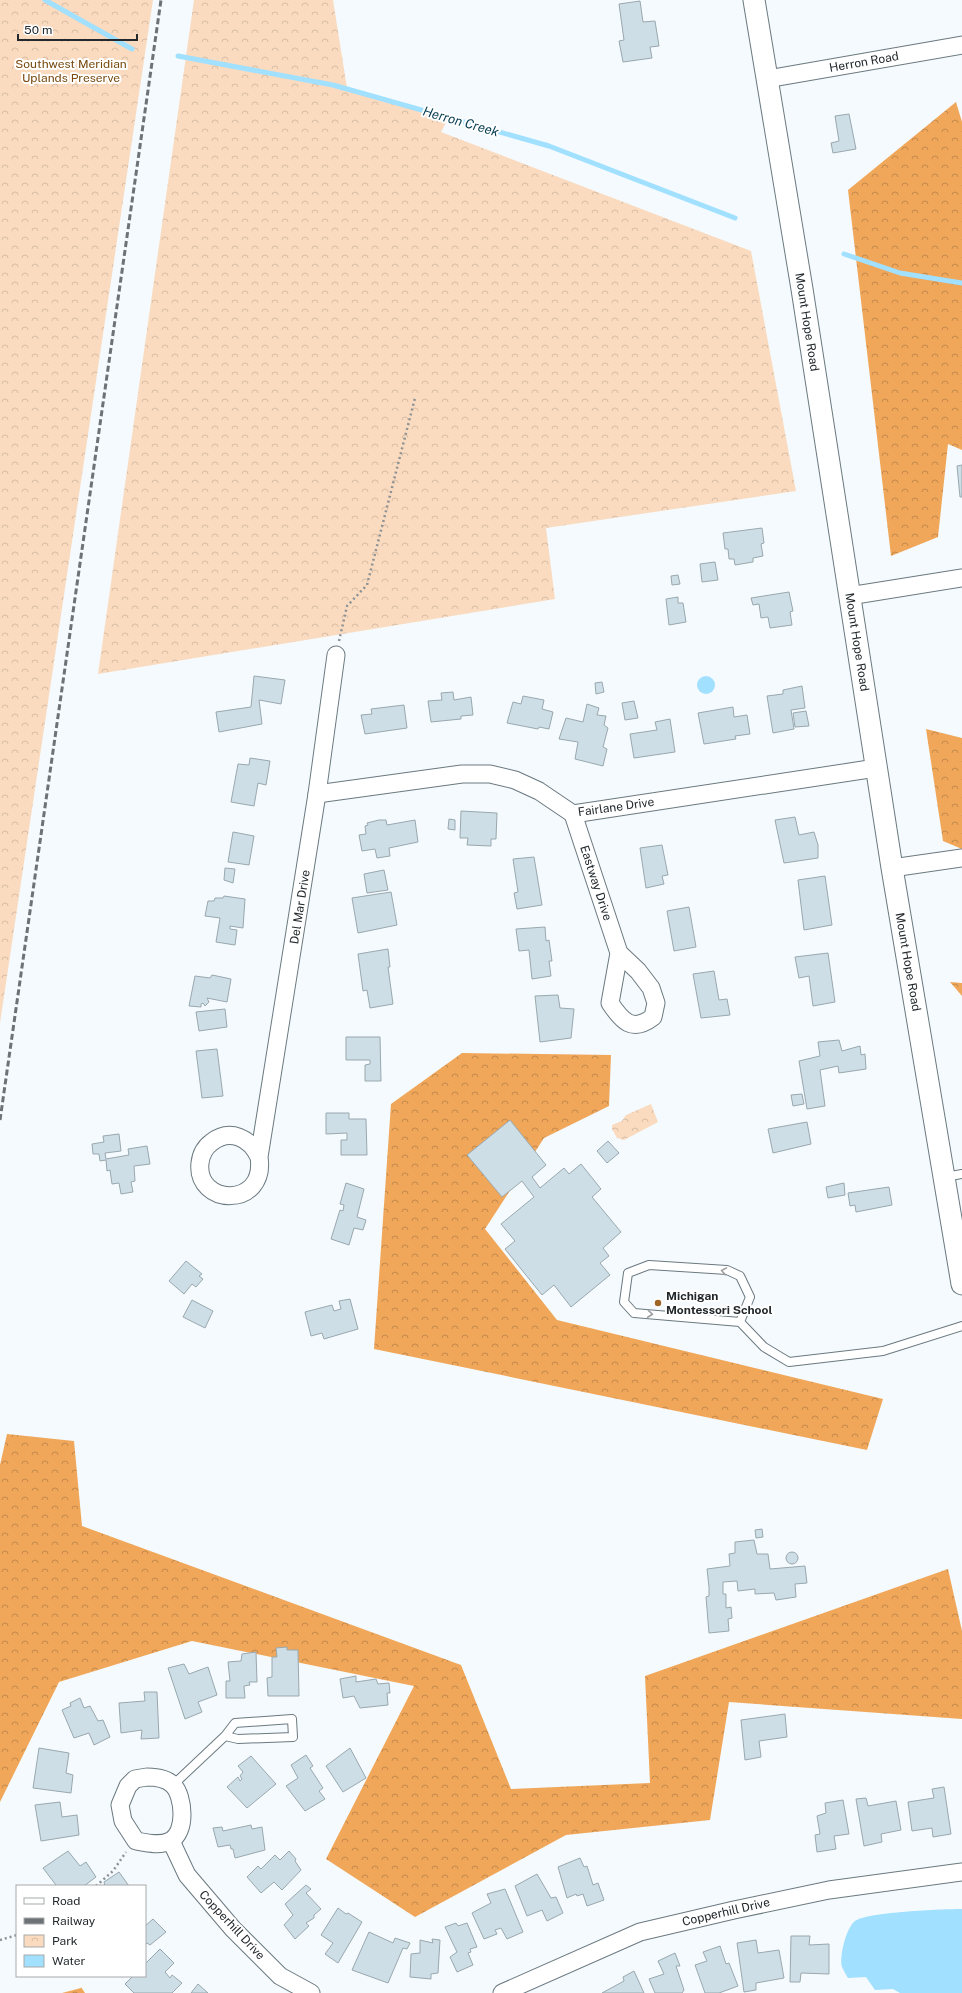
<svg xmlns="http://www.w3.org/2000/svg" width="962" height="1993" font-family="'Public Sans',sans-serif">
  <defs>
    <pattern id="forest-crowns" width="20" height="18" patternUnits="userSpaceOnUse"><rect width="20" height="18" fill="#f1a75a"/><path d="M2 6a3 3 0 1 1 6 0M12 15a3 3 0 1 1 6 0" fill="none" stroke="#c3884b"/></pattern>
    <pattern id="park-crowns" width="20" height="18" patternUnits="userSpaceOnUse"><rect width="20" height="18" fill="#fadbbf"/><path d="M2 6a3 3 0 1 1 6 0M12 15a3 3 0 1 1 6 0" fill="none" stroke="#d6bca4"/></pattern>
  </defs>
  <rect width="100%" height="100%" fill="#f4fafd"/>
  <g fill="url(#forest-crowns)">
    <polygon points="956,102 962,122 962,450 948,444 938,537 891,556 848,190"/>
    <polygon points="926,729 962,738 962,849 943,841"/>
    <polygon points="950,982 962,983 962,996"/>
    <polygon points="462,1053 611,1055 609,1106 544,1138 485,1229 557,1320 883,1399 867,1450 374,1349 391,1104"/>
    <polygon points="7,1434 74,1441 82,1526 461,1665 511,1789 650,1783 645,1676 948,1569 962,1631 962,1719 729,1702 710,1820 566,1835 415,1917 326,1859 414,1686 192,1641 59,1682 0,1802 0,1465"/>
    <polygon points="81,1987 85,1993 62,1993 81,1988"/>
  </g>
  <g fill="url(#park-crowns)">
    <polygon points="0,0 153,0 0,1023"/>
    <polygon points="194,0 333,0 347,88 449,117 441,132 751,251 796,491 546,528 555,599 98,674"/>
    <polygon points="651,1104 658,1122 624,1140 617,1138 612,1129 612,1125 622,1121 626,1115"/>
  </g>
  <g fill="#a1e0ff">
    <circle cx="706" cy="685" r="9"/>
    <path d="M962 1909V1993H900L893 1989 875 1990 866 1977 848 1978C846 1975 844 1971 842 1967 839 1957 846 1928 855 1921 867 1912 943 1909 962 1909Z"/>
  </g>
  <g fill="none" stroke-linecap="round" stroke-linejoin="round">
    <g stroke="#a1e0ff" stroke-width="5">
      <polyline points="45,0 132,49"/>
      <polyline points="178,56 333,85 549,146 735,218"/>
      <polyline points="844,254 900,273 962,283"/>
    </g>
  </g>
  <g fill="#cedee6" stroke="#99a8af">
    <polygon points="640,1 643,22 655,21 659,46 650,47 652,58 623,62 619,41 624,40 619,4"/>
    <polygon points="849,114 856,149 833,153 831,143 839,141 835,116"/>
    <polygon points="962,465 962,497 960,497 957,466"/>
    <polygon points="762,528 764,543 761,544 763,556 753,558 753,562 735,565 734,559 729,559 728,549 725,549 723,533"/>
    <polygon points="715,562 718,580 702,582 700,564"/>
    <polygon points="678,575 680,584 672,585 671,576"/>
    <polygon points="789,592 793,611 790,612 792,625 770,628 768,617 761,618 759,604 753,605 751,598"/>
    <polygon points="678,597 678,603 683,603 686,622 669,625 666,599"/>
    <polygon points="254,676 285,680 281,704 259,700 262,724 219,732 216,712 251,707"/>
    <polygon points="602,682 604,692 596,694 595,683"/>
    <polygon points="802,686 805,708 791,710 794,729 773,733 767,696 783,694 783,690"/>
    <polygon points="453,692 454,700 471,697 473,715 461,716 461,719 431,722 428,701 442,700 441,693"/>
    <polygon points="523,696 544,700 542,709 553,712 549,729 539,727 538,729 507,723 513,702 521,704"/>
    <polygon points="634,701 638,718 625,720 622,703"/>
    <polygon points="587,704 599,708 597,715 606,716 604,725 608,728 603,747 607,749 603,766 575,759 578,742 559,739 566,718 583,722"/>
    <polygon points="404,705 407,728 365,734 361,715 372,714 371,709"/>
    <polygon points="733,707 734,717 747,715 750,734 735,736 736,739 704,744 698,713"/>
    <polygon points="806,711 809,726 795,727 793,713"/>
    <polygon points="670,719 675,752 634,758 630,734 657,730 655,722"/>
    <polygon points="250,758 270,761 266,785 258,783 254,806 231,802 238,764 249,765"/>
    <polygon points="461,811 497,813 496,839 491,839 491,846 467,845 468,838 460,838"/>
    <polygon points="795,817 799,835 814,832 818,845 818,858 784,863 775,820"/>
    <polygon points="449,819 455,820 455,830 448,829"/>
    <polygon points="379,820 386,820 387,825 415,820 418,842 389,848 390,856 377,858 375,849 362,851 359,835 366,834 365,826 368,825 367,823"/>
    <polygon points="233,832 254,836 249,865 228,862"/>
    <polygon points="662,845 668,875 662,876 664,884 646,888 640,848"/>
    <polygon points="534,857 542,905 517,909 514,893 518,892 513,859"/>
    <polygon points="225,868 235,869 233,883 224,880"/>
    <polygon points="384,870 388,890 367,893 364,874"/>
    <polygon points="825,876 832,925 804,930 798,880"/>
    <polygon points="391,892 397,925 358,933 352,898"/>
    <polygon points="224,896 245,899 243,928 230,926 230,929 237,930 235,945 216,942 220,918 205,916 208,901 214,901 215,898 223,898"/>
    <polygon points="689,907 696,947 674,951 667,911"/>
    <polygon points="545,927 546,941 549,940 552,961 549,961 551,976 532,979 529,950 519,951 516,929"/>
    <polygon points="388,949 390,967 388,967 393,1004 370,1008 367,990 363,991 358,954"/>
    <polygon points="828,953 835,1002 813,1006 809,976 799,978 795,957"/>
    <polygon points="714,971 719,1000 727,999 730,1015 701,1018 693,974"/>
    <polygon points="212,975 231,979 227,1002 207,998 209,1002 205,1006 203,1003 201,1004 201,1007 189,1006 195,976 210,978"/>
    <polygon points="558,995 560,1008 574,1009 571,1038 540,1042 535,996"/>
    <polygon points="225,1009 227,1027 199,1031 196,1012"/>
    <polygon points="346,1037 380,1037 381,1081 365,1081 365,1065 370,1064 370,1060 346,1060"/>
    <polygon points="839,1040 842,1051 860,1046 861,1055 865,1054 866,1069 839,1073 838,1066 820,1070 825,1106 807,1109 799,1061 820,1056 818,1042"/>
    <polygon points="217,1049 223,1096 202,1098 196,1051"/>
    <polygon points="802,1094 804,1104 793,1106 791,1095"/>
    <polygon points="326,1113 349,1113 349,1119 366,1119 367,1155 341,1155 341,1140 347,1140 347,1133 326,1134"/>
    <polygon points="510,1120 546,1165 532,1177 540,1188 564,1168 569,1174 581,1164 601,1189 592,1197 621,1232 603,1248 609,1256 600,1263 610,1275 571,1307 554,1285 542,1295 505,1249 515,1241 501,1224 534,1197 522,1181 502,1197 467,1155"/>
    <polygon points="807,1122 811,1144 773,1153 768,1129"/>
    <polygon points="119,1134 121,1151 105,1153 106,1159 129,1155 128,1149 147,1146 150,1164 134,1166 135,1181 131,1182 133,1192 121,1194 119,1183 112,1184 110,1170 107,1171 106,1160 100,1161 99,1154 93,1154 92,1144 104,1142 103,1136"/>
    <polygon points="608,1141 619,1153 607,1163 597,1151"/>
    <polygon points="346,1183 364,1189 357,1217 366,1220 363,1230 354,1228 349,1245 331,1239 340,1210 343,1211 344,1205 340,1204"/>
    <polygon points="844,1183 845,1195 828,1198 826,1187"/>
    <polygon points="889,1187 892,1205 856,1212 855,1205 850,1206 848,1193"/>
    <polygon points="186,1261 202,1274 199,1276 203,1279 196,1287 192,1284 184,1294 169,1281"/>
    <polygon points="350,1299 358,1329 324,1339 322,1333 311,1336 305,1312 332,1305 334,1311 341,1309 339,1301"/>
    <polygon points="192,1300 213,1311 205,1328 183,1317"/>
    <polygon points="762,1529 763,1537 756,1538 755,1530"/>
    <polygon points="754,1540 757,1554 768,1554 770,1569 805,1566 807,1583 795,1584 796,1597 776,1600 774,1593 755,1594 755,1589 738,1591 737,1581 723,1582 723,1594 726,1594 726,1608 731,1607 732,1618 728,1619 729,1631 709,1633 706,1597 709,1596 709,1587 707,1569 730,1566 729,1554 735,1553 735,1542"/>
    <circle cx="792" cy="1558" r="6"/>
    <polygon points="287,1647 287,1650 298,1650 299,1696 268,1696 267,1678 272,1677 272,1657 277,1657 276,1648"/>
    <polygon points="256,1652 257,1682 249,1682 250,1685 244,1686 245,1698 226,1698 226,1681 230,1681 228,1662 241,1661 242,1654"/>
    <polygon points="184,1664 189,1674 208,1667 217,1695 198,1702 202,1712 185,1719 168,1668"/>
    <polygon points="356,1676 356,1682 376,1679 378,1684 389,1683 390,1693 387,1693 388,1705 360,1708 354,1696 343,1698 340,1679"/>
    <polygon points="144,1692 157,1692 159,1738 141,1739 142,1730 121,1733 119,1703 145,1701"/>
    <polygon points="80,1698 84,1708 90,1706 98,1721 103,1720 110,1737 94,1745 89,1733 74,1738 62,1710 71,1706 70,1703"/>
    <polygon points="785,1714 787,1737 759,1741 761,1757 745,1760 741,1720"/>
    <polygon points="39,1748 69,1753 66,1773 73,1775 71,1793 33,1788"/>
    <polygon points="350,1748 366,1778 343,1792 326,1766"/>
    <polygon points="306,1755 313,1766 310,1768 323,1788 319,1791 325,1799 305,1811 286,1786 298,1778 291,1765"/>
    <polygon points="251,1756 276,1784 247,1808 227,1787 238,1777 240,1781 242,1779 240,1776 243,1772 238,1766"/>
    <polygon points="944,1787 951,1834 933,1837 932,1828 912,1831 908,1802 934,1798 932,1789"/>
    <polygon points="866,1798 868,1806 896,1801 901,1830 881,1834 882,1842 864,1846 856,1799"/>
    <polygon points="843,1800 849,1834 834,1836 836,1849 817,1852 815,1835 820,1834 817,1816 826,1813 825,1803"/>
    <polygon points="60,1802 62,1817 77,1815 79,1835 41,1841 35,1805"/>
    <polygon points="251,1825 252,1829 262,1827 265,1850 235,1858 233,1849 231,1849 230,1845 218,1847 213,1828 222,1827 223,1831"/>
    <polygon points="68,1851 80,1866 86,1862 96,1877 84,1886 55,1886 56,1885 43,1868"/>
    <polygon points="289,1851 296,1859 295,1861 301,1870 282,1890 274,1882 261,1893 247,1877 258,1866 261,1869 275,1855 280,1860"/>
    <polygon points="580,1858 584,1867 587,1866 593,1885 598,1883 604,1900 587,1906 583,1894 577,1896 576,1894 567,1898 558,1867"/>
    <polygon points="119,1872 129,1886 105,1886 104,1882"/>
    <polygon points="537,1874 551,1898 556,1897 563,1913 547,1921 542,1910 527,1916 515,1886"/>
    <polygon points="306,1885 311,1889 306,1893 321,1909 314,1915 314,1918 306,1923 309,1926 295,1939 284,1925 293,1915 285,1904"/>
    <polygon points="505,1889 523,1932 507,1939 501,1928 495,1930 497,1934 484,1939 472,1913 491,1903 487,1894"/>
    <polygon points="338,1908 346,1914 348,1913 362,1922 338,1963 325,1954 333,1943 321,1935"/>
    <polygon points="153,1919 166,1932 150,1945 147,1943 145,1945 145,1926"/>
    <polygon points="456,1923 458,1926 467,1923 477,1947 470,1949 471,1952 468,1953 473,1965 457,1972 450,1957 457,1952 445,1927"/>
    <polygon points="369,1932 393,1943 395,1938 410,1943 407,1949 403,1948 388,1983 352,1970"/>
    <polygon points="791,1936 810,1936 809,1945 829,1944 829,1974 801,1973 800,1982 790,1982"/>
    <polygon points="432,1939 440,1940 438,1973 431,1974 431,1979 410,1977 411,1954 420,1953 420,1940 433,1943"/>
    <polygon points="756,1940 758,1953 779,1950 784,1978 756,1983 756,1990 744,1992 737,1943"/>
    <polygon points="720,1946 726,1964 729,1963 738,1986 719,1993 705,1993 695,1965 707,1961 703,1952"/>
    <polygon points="160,1949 174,1963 165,1972 170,1978 172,1975 182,1983 172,1993 134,1993 125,1984 133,1976 145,1976 145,1964"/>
    <polygon points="675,1953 680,1966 676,1966 684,1990 682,1993 655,1993 649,1979 664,1974 658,1961"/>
    <polygon points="634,1971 644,1993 602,1993 624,1981 623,1977"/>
    <polygon points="198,1984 208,1993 191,1993"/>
  </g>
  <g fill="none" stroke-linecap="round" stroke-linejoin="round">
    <g stroke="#6b7980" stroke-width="10">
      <g id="service">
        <polyline points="945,1177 962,1174"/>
        <polyline points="740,1322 750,1297 740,1276 727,1270 649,1265 628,1273 624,1302 634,1313 740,1322 764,1347 789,1362 883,1351 962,1326"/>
        <polyline points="173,1785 225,1736 235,1723 292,1719 293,1737 238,1739 225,1736"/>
      </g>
    </g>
    <g stroke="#6b7980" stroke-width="19">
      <g id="minor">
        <polyline points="767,79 962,45"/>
        <polyline points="849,596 962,578"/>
        <polyline points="317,794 462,774 490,774 515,780 539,791 573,814 876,768"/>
        <path d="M573 814 619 953 638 971 651 988 656 1003 653 1017C632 1033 622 1021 610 1003L619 953"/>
        <polyline points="892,868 962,858"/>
        <path d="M259 1157C250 1138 230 1128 212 1142 205 1147 201 1154 200 1163 195 1206 267 1209 259 1157L317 794 336 655"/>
        <path d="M147 1777C156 1777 166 1778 173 1785 184 1796 187 1833 170 1841 160 1846 147 1843 136 1841L123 1821 120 1805 128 1786 135 1779Z"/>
        <polyline points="171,1841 187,1875 233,1929 280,1976 311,1993"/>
        <polyline points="502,1993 640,1932 734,1910 829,1890 962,1872"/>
      </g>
    </g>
    <g stroke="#6b7980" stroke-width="23">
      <polyline id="tertiary" points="754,0 802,289 892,868 962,1284"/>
    </g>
    <g stroke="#8c9295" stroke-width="2.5" stroke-dasharray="2 3" stroke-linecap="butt">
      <polyline points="339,641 347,606 367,585 415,398"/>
      <polyline points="96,1886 113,1871 126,1852"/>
      <polyline points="0,1940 17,1935"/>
    </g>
    <use href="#service" stroke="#fff" stroke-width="8"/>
    <use href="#minor" stroke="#fff" stroke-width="17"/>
    <use href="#tertiary" stroke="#fff" stroke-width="21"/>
    <polyline stroke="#6c7275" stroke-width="3" stroke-dasharray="6 3" stroke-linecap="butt" points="0,1120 161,0"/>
  </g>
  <defs><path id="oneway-chevron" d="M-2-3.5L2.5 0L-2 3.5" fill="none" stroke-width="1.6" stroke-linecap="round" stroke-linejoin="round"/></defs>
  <g stroke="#9c9ea0">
    <use href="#oneway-chevron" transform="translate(724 1271) rotate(-170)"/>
    <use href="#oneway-chevron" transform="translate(650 1314) rotate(6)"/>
  </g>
  <circle fill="#a06625" stroke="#fff" stroke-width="1.5" cx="658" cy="1303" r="4"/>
  <g text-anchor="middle" stroke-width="4" stroke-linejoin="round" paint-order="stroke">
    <g font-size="12" fill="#22282b" stroke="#fff">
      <text transform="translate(864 62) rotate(-10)" y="4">Herron Road</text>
      <text transform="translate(807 322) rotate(81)" y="4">Mount Hope Road</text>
      <text transform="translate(857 642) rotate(81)" y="4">Mount Hope Road</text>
      <text transform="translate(616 807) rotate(-8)" y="4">Fairlane Drive</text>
      <text transform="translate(596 883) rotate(72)" y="4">Eastway Drive</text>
      <text transform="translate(300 907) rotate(-81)" y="4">Del Mar Drive</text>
      <text transform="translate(908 962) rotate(80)" y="4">Mount Hope Road</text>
      <text transform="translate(726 1912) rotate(-13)" y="4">Copperhill Drive</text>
      <text transform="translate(232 1925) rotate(47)" y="4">Copperhill Drive</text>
    </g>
    <g font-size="12" fill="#78480d" stroke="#fff">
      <text x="71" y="68">Southwest Meridian<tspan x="71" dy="14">Uplands Preserve</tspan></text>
    </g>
    <g font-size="12" font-weight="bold" fill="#22282b" stroke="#fff" text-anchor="start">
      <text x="666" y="1300">Michigan<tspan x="666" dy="14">Montessori School</tspan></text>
    </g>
    <g font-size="13" font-style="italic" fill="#063c51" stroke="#fff">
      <text transform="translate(461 121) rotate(16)" y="5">Herron Creek</text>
    </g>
  </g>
  <rect x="16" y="1885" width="130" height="92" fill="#ffffff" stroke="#a7a9aa"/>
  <rect x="24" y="1898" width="20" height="6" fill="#ffffff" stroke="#a7a9aa"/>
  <text x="52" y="1905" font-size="12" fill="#22282b">Road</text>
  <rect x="24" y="1918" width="20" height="6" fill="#6c7275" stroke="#a7a9aa"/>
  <text x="52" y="1925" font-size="12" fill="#22282b">Railway</text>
  <rect x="24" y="1935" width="20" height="12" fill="url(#park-crowns)" stroke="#a7a9aa"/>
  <text x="52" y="1945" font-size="12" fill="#22282b">Park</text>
  <rect x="24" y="1955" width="20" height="12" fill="#a1e0ff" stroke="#a7a9aa"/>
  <text x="52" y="1965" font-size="12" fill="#22282b">Water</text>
  <path d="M18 34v6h119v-6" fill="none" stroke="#22282b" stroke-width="2"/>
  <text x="24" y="34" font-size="12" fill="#22282b" stroke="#ffffff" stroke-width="3" paint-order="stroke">50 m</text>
</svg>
